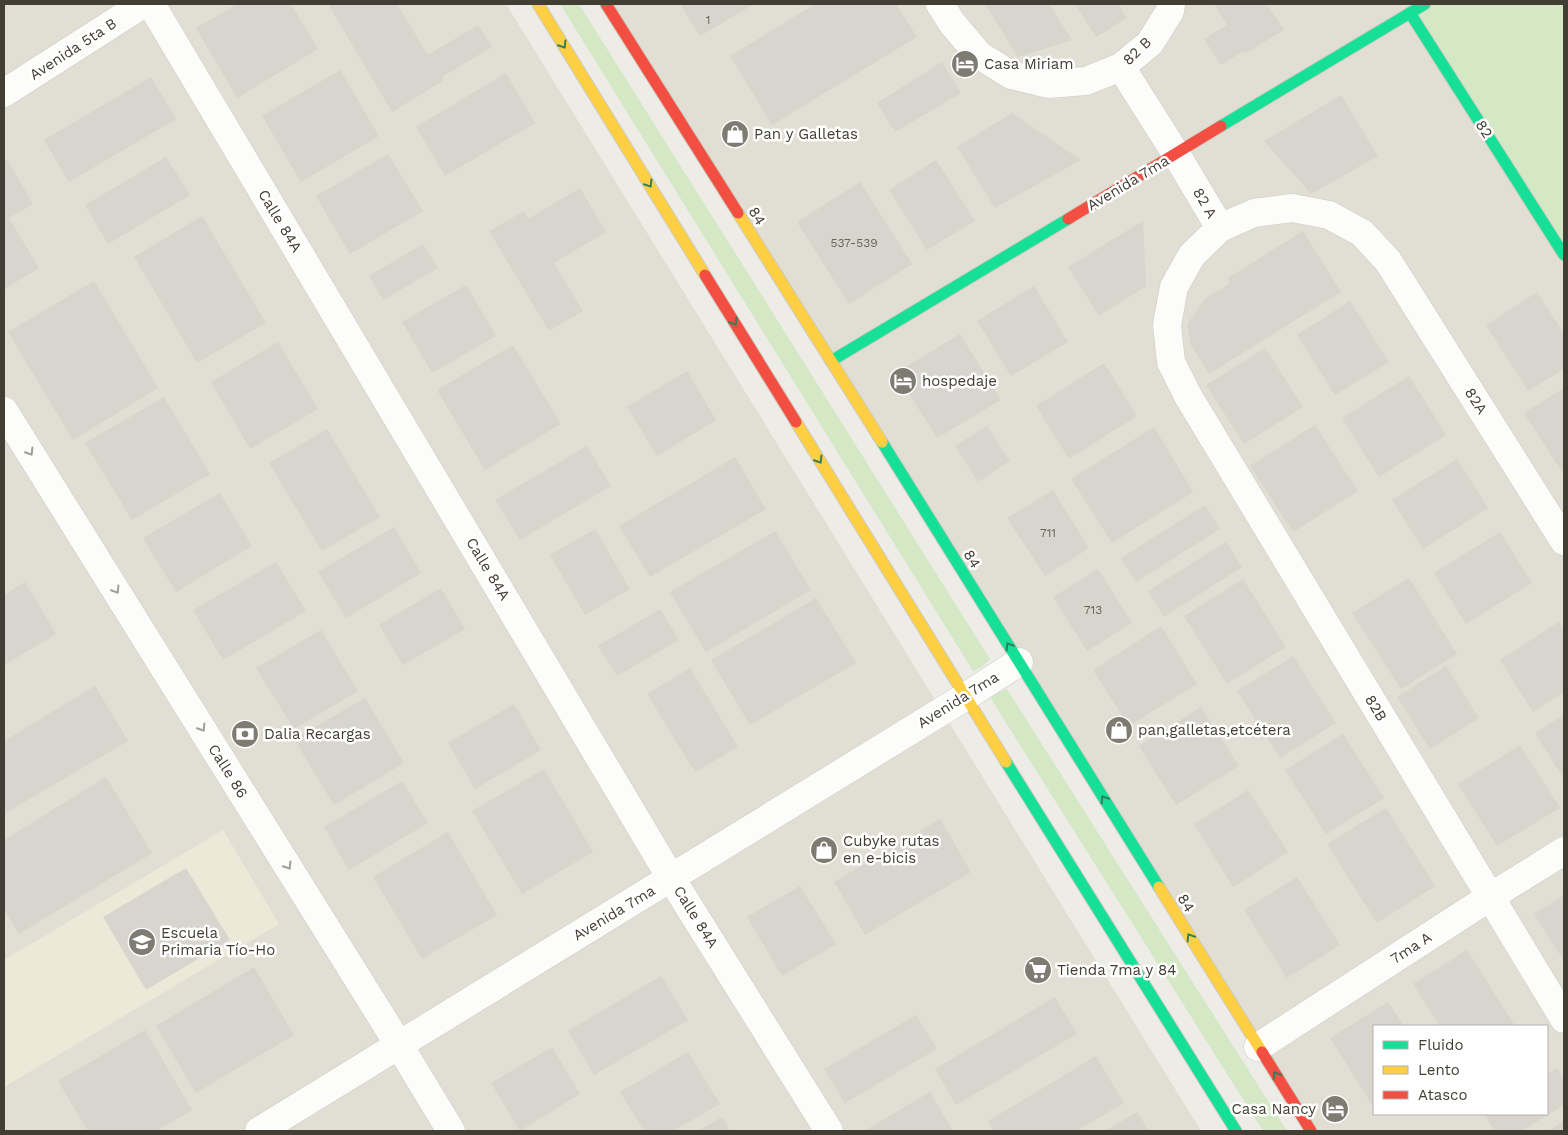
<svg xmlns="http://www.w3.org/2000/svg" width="1568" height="1135" font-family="'Work Sans',sans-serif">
  <rect width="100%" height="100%" fill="#eeece6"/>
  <g fill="#e1dfd3" fill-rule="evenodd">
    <polygon points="4,4 506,4 1201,1131 4,1131"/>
    <path d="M606 4H1404L1564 255V1131H1311ZM1374 1026H1547V1114H1374Z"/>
  </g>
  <polygon fill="#ece9d8" points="223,830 279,924 4,1087 4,960"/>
  <g fill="#d5e8c6">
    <polygon points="560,4 579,4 990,659 982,667 973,671"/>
    <polygon points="1404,4 1564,4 1564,255"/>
    <polygon points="1007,689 1287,1131 1263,1131 991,699 993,695"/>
  </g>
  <g fill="#d7d5ce">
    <polygon points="237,4 291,4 318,49 237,98 196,28"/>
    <polygon points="328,4 397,4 428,55 478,25 492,47 442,77 443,81 392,112"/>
    <polygon points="680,4 754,4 700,36"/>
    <polygon points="815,4 896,4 917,37 772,125 730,56"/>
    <polygon points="985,4 1049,4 1072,40 1018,57"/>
    <polygon points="1075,4 1118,4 1127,18 1096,37"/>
    <polygon points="1214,4 1267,4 1284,30 1246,53 1244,51 1221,65 1204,39 1227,25"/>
    <polygon points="942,62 961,93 895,132 877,103"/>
    <polygon points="340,70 379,136 301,182 262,116"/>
    <polygon points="506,73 535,123 445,176 416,127"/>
    <polygon points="151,77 176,119 69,182 44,140"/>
    <polygon points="1341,95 1378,156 1311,194 1264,141"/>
    <polygon points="1012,113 1081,160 995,208 957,147"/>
    <polygon points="388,154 423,211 350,254 316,196"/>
    <polygon points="166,157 190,195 108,244 85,205"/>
    <polygon points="7,159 33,204 9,218 39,268 4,289 4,161"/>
    <polygon points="936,160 975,221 927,250 889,190"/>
    <polygon points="860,182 912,264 849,304 797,222"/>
    <polygon points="580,188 606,232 554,263 583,311 549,331 489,231 524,211 528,219"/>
    <polygon points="202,216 266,323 197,363 134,257"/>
    <polygon points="1143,221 1146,286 1099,316 1068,267"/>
    <polygon points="1303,231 1341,292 1209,374 1191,345 1187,324 1206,298 1230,283 1228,278"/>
    <polygon points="423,244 438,268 383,300 369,276"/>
    <polygon points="94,281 158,388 73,440 8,332"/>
    <polygon points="466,285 496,336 432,373 402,322"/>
    <polygon points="1034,286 1068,342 1011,376 977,321"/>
    <polygon points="1537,292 1564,334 1564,369 1528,391 1486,325"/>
    <polygon points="1350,301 1389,362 1335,395 1297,335"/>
    <polygon points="960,334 1001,400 937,438 896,373"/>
    <polygon points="278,342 318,409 250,449 211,382"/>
    <polygon points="513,345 561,424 485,470 437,390"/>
    <polygon points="1265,348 1303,407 1244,444 1206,385"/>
    <polygon points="1104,363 1137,416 1069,459 1036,406"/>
    <polygon points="687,371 716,420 657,456 627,407"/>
    <polygon points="1409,376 1446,435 1379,477 1342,418"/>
    <polygon points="1564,388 1564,471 1562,472 1524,413"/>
    <polygon points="164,397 210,474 132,520 85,443"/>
    <polygon points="1315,425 1358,491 1293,532 1250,466"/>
    <polygon points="987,426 1010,461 978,482 955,446"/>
    <polygon points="1154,427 1193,492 1112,543 1071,479"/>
    <polygon points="327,429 380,517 322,551 269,463"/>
    <polygon points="587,446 611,486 520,540 495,500"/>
    <polygon points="735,457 766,509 650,577 619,526"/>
    <polygon points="1457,459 1488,508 1423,549 1392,500"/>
    <polygon points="1053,490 1089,548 1045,576 1007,518"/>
    <polygon points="220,493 252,546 176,592 143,538"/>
    <polygon points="1205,505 1220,529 1136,582 1121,558"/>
    <polygon points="394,527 421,573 346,618 318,572"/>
    <polygon points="595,529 630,589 585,615 550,555"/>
    <polygon points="775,531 811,590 706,652 670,592"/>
    <polygon points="1500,532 1532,583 1466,624 1434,573"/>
    <polygon points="1226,542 1242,567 1164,617 1148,591"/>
    <polygon points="276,562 306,611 223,660 193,610"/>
    <polygon points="1098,569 1132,623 1087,651 1053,597"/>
    <polygon points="1409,578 1457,654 1401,689 1352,613"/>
    <polygon points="1243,579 1286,647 1227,684 1184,616"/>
    <polygon points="25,582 56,634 4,665 4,595"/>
    <polygon points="441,588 465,629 403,665 379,625"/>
    <polygon points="816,598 856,663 750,725 711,660"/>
    <polygon points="660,609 679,640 617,676 598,646"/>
    <polygon points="1559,622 1564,630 1564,692 1533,712 1500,660"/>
    <polygon points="1161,626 1197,684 1129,726 1093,670"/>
    <polygon points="321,630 358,691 294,729 256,668"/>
    <polygon points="1293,656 1336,723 1280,758 1237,691"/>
    <polygon points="1446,666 1479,718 1430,749 1397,697"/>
    <polygon points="690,668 738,747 695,772 647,694"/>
    <polygon points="95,686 128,741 4,814 4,741"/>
    <polygon points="365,698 404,763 334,805 294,739"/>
    <polygon points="514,704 541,750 475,789 448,743"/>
    <polygon points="1201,707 1239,766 1176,805 1139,746"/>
    <polygon points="1564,715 1564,779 1535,733"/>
    <polygon points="1343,734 1384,798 1326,834 1285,770"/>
    <polygon points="1520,745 1560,808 1497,846 1458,784"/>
    <polygon points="544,769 593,852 522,894 472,811"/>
    <polygon points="106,777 152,853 19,934 4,909 4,840"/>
    <polygon points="402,781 428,823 349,870 324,827"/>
    <polygon points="1248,790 1288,852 1233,887 1194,824"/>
    <polygon points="1386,808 1435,886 1377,923 1327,844"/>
    <polygon points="940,819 971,872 865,935 834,882"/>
    <polygon points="448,832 497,915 422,959 373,877"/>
    <polygon points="186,868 230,940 146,990 103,917"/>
    <polygon points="1297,877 1340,945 1287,978 1244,910"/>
    <polygon points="800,886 836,944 782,976 747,917"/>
    <polygon points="1564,895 1564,961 1534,914"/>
    <polygon points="1467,950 1515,1026 1440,1026 1413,984"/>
    <polygon points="254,967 294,1035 196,1093 156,1026"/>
    <polygon points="661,976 688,1020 594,1075 568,1031"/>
    <polygon points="1055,997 1077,1034 956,1105 935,1069"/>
    <polygon points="1388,1002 1404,1026 1374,1026 1374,1108 1330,1038"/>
    <polygon points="916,1015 937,1049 845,1103 824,1069"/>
    <polygon points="145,1030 192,1110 156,1131 88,1131 58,1081"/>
    <polygon points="552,1047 580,1094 520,1131 491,1083"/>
    <polygon points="688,1052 720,1104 673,1131 644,1131 620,1092"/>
    <polygon points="1096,1056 1124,1103 1076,1131 994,1131 988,1121"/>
    <polygon points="1557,1068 1564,1079 1564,1105 1522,1131 1495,1131 1484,1114 1547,1114 1547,1074"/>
    <polygon points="930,1092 953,1131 864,1131"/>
    <polygon points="1137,1112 1149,1131 1105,1131"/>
    <polygon points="722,1117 730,1131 698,1131"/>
    <polygon points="1564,1121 1564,1131 1548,1131"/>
  </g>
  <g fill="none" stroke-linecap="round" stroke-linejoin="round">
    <g stroke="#cccac3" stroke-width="29">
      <g id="street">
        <polyline points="151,4 671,878 829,1131"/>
        <polyline points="940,4 952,23 979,55 1011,75 1048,84 1086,81 1121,67 1150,43 1170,11 1171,4"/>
        <polyline points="1121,67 1176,154 1220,228"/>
        <polyline points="4,93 143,4"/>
        <polyline points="4,411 399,1045 451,1131"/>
        <polyline points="1564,541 1388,261 1362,233 1329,215 1292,208 1254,213 1220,228 1192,255 1174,287 1167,325 1171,362 1188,396 1564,1019"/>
        <polyline points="1258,1047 1490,897 1564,851"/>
        <polyline points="259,1131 965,697 1019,662"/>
      </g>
    </g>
    <g stroke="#cccabd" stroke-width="13">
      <g id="fast">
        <polyline points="1410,13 1564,255"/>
        <polyline points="1221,126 1425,4"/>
        <polyline points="831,361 1068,219"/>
        <polyline points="882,442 1159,887"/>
        <polyline points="1006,762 1236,1131"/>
      </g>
    </g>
    <g stroke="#cccabd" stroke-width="13">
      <g id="slow">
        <polyline points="538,4 705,275"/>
        <polyline points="738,213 882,442"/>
        <polyline points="796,422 1006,762"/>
        <polyline points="1159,887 1262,1052"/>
      </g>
    </g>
    <g stroke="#cccabd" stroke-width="13">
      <g id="jam">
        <polyline points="606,4 738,213"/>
        <polyline points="1068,219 1221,126"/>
        <polyline points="705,275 796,422"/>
        <polyline points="1262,1052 1311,1131"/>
      </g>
    </g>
    <use href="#street" stroke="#fcfcfb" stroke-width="28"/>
    <use href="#fast" stroke="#16e098" stroke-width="11"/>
    <use href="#slow" stroke="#ffcf43" stroke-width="11"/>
    <use href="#jam" stroke="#f24e42" stroke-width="11"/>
  </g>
  <defs><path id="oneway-chevron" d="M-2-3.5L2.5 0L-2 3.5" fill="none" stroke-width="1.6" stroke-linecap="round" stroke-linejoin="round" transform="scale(1.25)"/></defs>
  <g stroke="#307f5b">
    <use href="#oneway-chevron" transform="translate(563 45) rotate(58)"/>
    <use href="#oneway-chevron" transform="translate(649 184) rotate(58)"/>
    <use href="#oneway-chevron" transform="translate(734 322) rotate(58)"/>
    <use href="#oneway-chevron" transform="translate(819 460) rotate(58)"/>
    <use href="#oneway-chevron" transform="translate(1009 646) rotate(-122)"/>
    <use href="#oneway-chevron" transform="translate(1104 799) rotate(-122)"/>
    <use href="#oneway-chevron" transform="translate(1190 937) rotate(-122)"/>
    <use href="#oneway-chevron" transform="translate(1276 1075) rotate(-122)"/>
  </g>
  <g stroke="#9f9d97">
    <use href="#oneway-chevron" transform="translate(30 452) rotate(58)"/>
    <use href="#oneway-chevron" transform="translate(116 590) rotate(58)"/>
    <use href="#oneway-chevron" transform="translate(202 728) rotate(58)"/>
    <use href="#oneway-chevron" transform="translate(288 866) rotate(58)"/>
  </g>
  <defs>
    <g id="hotel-disc" transform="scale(1.4375)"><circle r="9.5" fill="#7e7b72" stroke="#fff"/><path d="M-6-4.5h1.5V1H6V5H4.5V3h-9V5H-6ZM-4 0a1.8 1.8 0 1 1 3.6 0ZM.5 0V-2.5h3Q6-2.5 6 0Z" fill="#fff"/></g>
    <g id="shop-disc" transform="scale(1.4375)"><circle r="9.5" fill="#7e7b72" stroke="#fff"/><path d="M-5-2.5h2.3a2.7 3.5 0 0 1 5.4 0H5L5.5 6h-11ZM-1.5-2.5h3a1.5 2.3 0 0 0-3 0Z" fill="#fff"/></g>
    <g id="bank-disc" transform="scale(1.4375)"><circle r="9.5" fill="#7e7b72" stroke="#fff"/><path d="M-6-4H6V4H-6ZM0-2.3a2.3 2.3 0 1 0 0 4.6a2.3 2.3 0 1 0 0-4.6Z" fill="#fff"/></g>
    <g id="school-disc" transform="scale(1.4375)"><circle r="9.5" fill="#7e7b72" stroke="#fff"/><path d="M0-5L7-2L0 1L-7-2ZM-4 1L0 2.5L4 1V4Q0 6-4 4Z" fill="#fff"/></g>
    <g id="supermarket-disc" transform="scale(1.4375)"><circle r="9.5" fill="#7e7b72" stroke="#fff"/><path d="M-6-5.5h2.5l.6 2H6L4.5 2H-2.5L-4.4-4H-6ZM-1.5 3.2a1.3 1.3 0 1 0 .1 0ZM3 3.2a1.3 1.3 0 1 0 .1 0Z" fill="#fff"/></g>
  </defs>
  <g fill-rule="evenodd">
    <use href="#hotel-disc" x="965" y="64"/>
    <use href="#shop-disc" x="735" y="134"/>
    <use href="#hotel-disc" x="903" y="381"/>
    <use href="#shop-disc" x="1119" y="730"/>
    <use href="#bank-disc" x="245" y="734"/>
    <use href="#shop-disc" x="824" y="850"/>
    <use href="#school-disc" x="142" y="942"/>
    <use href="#supermarket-disc" x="1038" y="970"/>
    <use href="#hotel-disc" x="1335" y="1109"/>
  </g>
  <g text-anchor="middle" stroke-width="5" stroke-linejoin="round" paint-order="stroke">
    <g font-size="12" fill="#68645a">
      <text x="708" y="24">1</text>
      <text x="854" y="247">537-539</text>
      <text x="1048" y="537">711</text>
      <text x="1093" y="614">713</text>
    </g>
    <g font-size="15" fill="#423e33" stroke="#fff">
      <text transform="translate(73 49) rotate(-33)" y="5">Avenida 5ta B</text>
      <text transform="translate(1137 51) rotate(-44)" y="5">82 B</text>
      <text transform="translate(1484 129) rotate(57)" y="5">82</text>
      <text transform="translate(1128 183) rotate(-31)" y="5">Avenida 7ma</text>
      <text transform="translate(1205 203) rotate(60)" y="5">82 A</text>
      <text transform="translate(757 216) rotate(58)" y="5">84</text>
      <text transform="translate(280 221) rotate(59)" y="5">Calle 84A</text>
      <text transform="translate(1476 401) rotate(58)" y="5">82A</text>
      <text transform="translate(972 559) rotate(58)" y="5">84</text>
      <text transform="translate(488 569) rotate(59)" y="5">Calle 84A</text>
      <text transform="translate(958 700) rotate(-32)" y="5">Avenida 7ma</text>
      <text transform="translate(1376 708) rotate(59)" y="5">82B</text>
      <text transform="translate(228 771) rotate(58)" y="5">Calle 86</text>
      <text transform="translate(1186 903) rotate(58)" y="5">84</text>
      <text transform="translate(614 913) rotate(-31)" y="5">Avenida 7ma</text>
      <text transform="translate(696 917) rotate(58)" y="5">Calle 84A</text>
      <text transform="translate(1411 948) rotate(-33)" y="5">7ma A</text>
    </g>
    <g font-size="15" fill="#423e33" stroke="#fff" text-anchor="start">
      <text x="984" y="69">Casa Miriam</text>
      <text x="754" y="139">Pan y Galletas</text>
      <text x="922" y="386">hospedaje</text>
      <text x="1138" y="735">pan,galletas,etcétera</text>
      <text x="264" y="739">Dalia Recargas</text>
      <text x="843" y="846">Cubyke rutas<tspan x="843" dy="17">en e-bicis</tspan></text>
      <text x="161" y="938">Escuela<tspan x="161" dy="17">Primaria Tío-Ho</tspan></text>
      <text x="1057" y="975">Tienda 7ma y 84</text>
      <text x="1316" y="1114" text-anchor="end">Casa Nancy</text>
    </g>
  </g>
  <rect width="1568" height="1135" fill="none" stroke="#423e33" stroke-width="10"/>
  <rect x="1373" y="1025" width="175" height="90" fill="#ffffff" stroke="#b3b2ad"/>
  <rect x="1383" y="1041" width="25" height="8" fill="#16e098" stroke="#b3b2ad"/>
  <text x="1418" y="1050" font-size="15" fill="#423e33">Fluido</text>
  <rect x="1383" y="1066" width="25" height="8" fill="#ffcf43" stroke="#b3b2ad"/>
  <text x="1418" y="1075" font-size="15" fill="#423e33">Lento</text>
  <rect x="1383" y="1091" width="25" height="8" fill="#f24e42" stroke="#b3b2ad"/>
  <text x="1418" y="1100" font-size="15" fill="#423e33">Atasco</text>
</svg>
